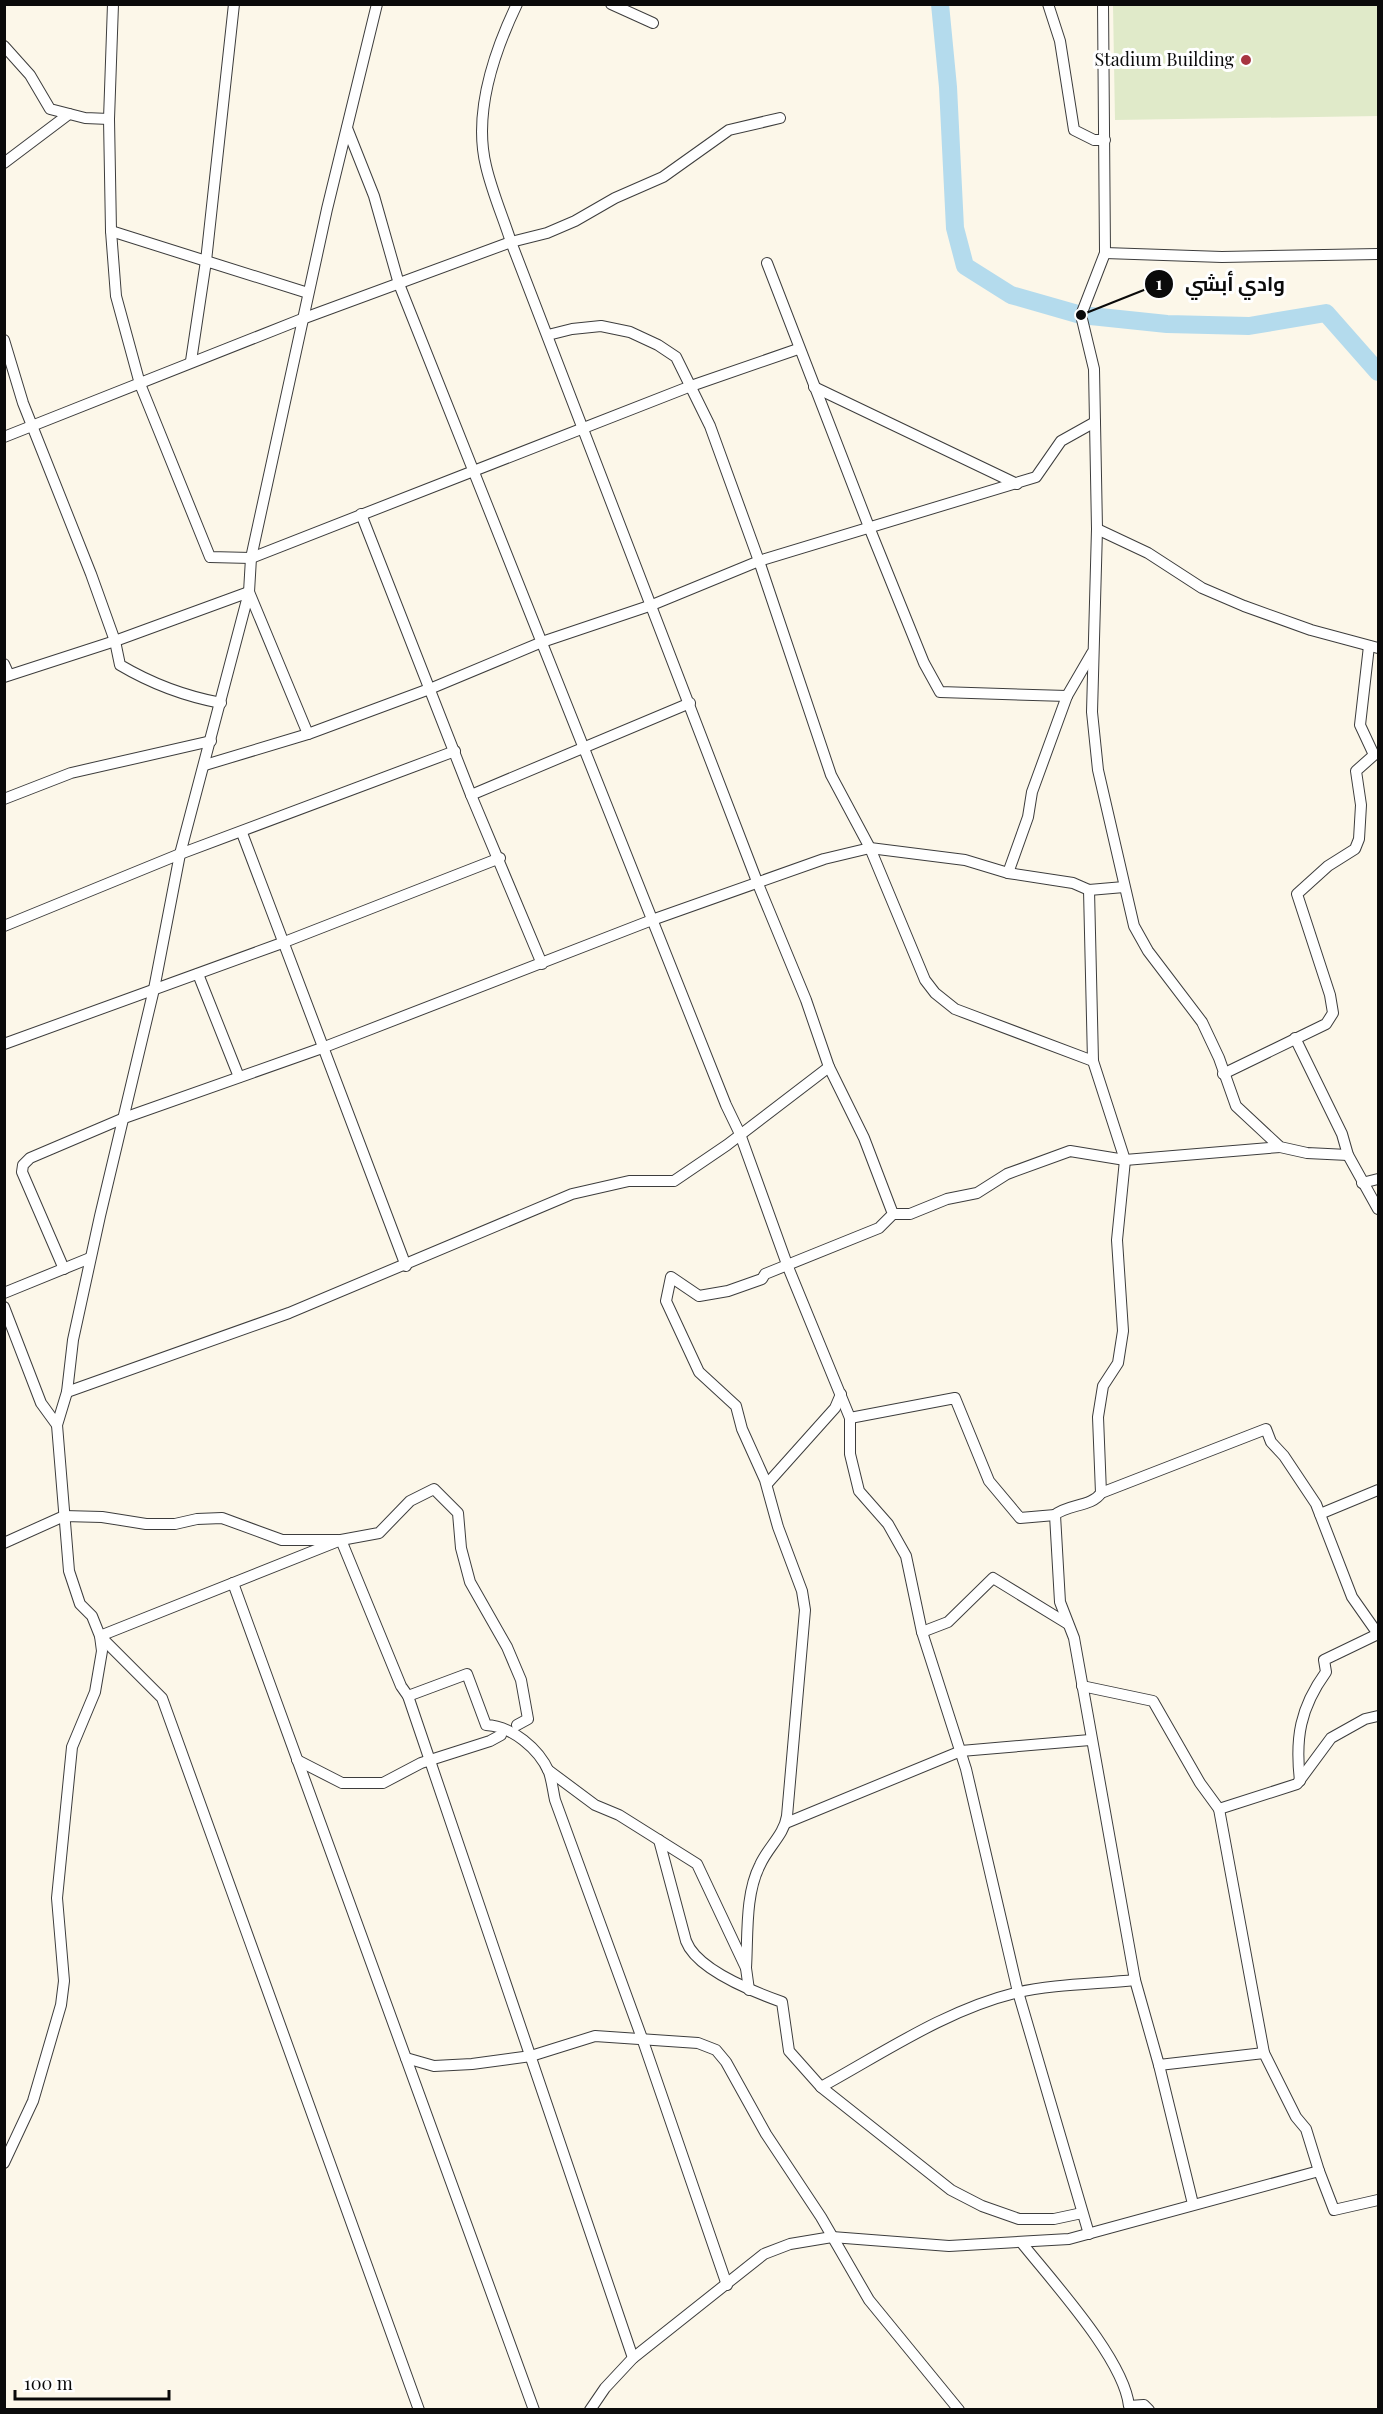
<svg xmlns="http://www.w3.org/2000/svg" width="1383" height="2414" font-family="'Playfair Display',Cairo,serif">
  <rect width="100%" height="100%" fill="#fcf7e9"/>
  <polygon fill="#e0eac9" points="1113,5 1378,5 1378,116 1115,120"/>
  <g fill="none" stroke-linecap="round" stroke-linejoin="round">
    <polyline stroke="#b4dbed" stroke-width="18" points="940,4 948,87 955,228 965,266 1011,295 1081,315 1167,324 1249,326 1326,313 1378,372"/>
    <g stroke="#3d3d3d" stroke-width="12">
      <g id="street">
        <polyline points="113,4 109,119 111,231 116,296 140,384 210,557 251,558 691,386 798,349"/>
        <path d="M517 4C494 52 473 113 486 166 492 192 503 217 511 242L758 884 806 1000 829 1067 864 1138 893 1214 879 1228 765 1274 762 1279 728 1291 699 1296 671 1277 666 1301 699 1372 736 1406 742 1429 765 1480 778 1527 802 1591 805 1610 787 1816C784 1835 768 1847 760 1865 745 1894 748 1935 746 1968"/>
        <polyline points="611,4 653,23"/>
        <polyline points="1048,4 1060,41 1074,130 1094,140 1105,140"/>
        <polyline points="1103,4 1105,253 1081,315 1094,369 1097,529 1092,712 1098,770 1134,926 1148,951 1202,1022 1219,1058 1236,1106 1280,1147 1307,1153 1348,1155"/>
        <polyline points="4,46 30,75 50,109 85,118 109,119"/>
        <polyline points="347,128 374,196 399,284 726,1105 740,1134 788,1267 850,1418 850,1454 859,1491 888,1524 906,1556 922,1632 966,1769 1018,1992 1089,2234"/>
        <polyline points="4,163 69,114"/>
        <polyline points="111,231 206,261 234,4"/>
        <polyline points="1105,253 1222,257 1378,254"/>
        <polyline points="767,263 869,527 924,663 940,692 1067,696"/>
        <polyline points="548,335 572,329 601,326 630,332 658,345 676,357 710,426 759,561 831,775 870,848 925,980 935,993 955,1009 1093,1061"/>
        <path d="M4 340 23 403 91 574 115 641 120 665C152 684 184 696 221 703"/>
        <polyline points="191,361 206,261 308,293"/>
        <polyline points="814,387 1017,484"/>
        <polyline points="4,437 302,319 511,242 547,233 575,221 615,198 663,177 729,130 780,118"/>
        <polyline points="361,514 471,795 542,964"/>
        <polyline points="1097,529 1148,553 1202,588 1244,606 1311,630 1378,648"/>
        <polyline points="4,664 9,675"/>
        <polyline points="4,677 115,641 249,592 308,734"/>
        <polyline points="205,765 308,734 432,688 542,642 652,605 759,561 1036,477 1061,441 1095,422"/>
        <polyline points="471,795 690,703"/>
        <polyline points="4,799 71,773 211,741"/>
        <polyline points="242,833 406,1266"/>
        <polyline points="1008,873 1028,817 1032,792 1067,696 1092,653"/>
        <path d="M1089 890 1093 1061 1125 1160 1117 1240 1123 1331 1118 1363 1103 1386 1098 1417 1101 1493C1092 1507 1067 1504 1055 1515L1060 1602 1074 1638 1135 1980 1159 2065 1264 2053 1296 2117 1306 2129 1319 2171"/>
        <polyline points="4,926 180,854 455,751"/>
        <polyline points="198,974 239,1077"/>
        <polyline points="1295,1038 1342,1134 1348,1155 1378,1209"/>
        <polyline points="4,1044 282,943 500,858"/>
        <polyline points="1223,1074 1326,1024 1333,1013 1330,995 1297,894 1328,866 1355,849 1359,839 1361,805 1356,771 1374,755 1360,725 1369,646"/>
        <polyline points="1362,1183 1378,1179"/>
        <polyline points="893,1214 910,1214 947,1199 977,1193 1007,1174 1070,1151 1125,1160 1280,1147"/>
        <polyline points="64,1269 22,1172 23,1165 30,1158 124,1118 322,1048 652,920 824,859 870,848 965,860 1008,873 1073,883 1089,890 1124,887"/>
        <polyline points="4,1293 90,1258"/>
        <polyline points="4,1307 41,1403 57,1425"/>
        <polyline points="67,1392 289,1313 572,1194 629,1181 674,1181 727,1145 829,1067"/>
        <polyline points="850,1418 955,1398 989,1481 1020,1518 1055,1515"/>
        <polyline points="767,1484 835,1408 841,1394"/>
        <polyline points="1101,1493 1266,1429 1271,1442 1284,1456 1316,1504 1352,1597 1378,1634"/>
        <polyline points="1320,1514 1378,1490"/>
        <polyline points="341,1540 401,1686 408,1696 633,2358"/>
        <polyline points="4,1543 64,1516 102,1517 146,1524 175,1524 197,1519 222,1518 282,1540 338,1540"/>
        <polyline points="233,1583 534,2410"/>
        <polyline points="922,1632 948,1622 993,1578 1068,1624"/>
        <polyline points="1082,1686 1153,1701 1200,1783 1219,1809"/>
        <path d="M408 1696 467 1674 486 1725C512 1726 539 1749 549 1772 552 1781 553 1791 555 1800L643 2041 727 2285"/>
        <polyline points="297,1760 342,1783 383,1783 421,1763 490,1741 501,1735"/>
        <polyline points="548,1770 595,1805 619,1815 697,1864 746,1968 749,1990"/>
        <path d="M1300 1781C1295 1738 1300 1708 1326 1672L1324 1660 1378 1634"/>
        <polyline points="786,1823 961,1751 1090,1740"/>
        <path d="M659 1840 686 1941C697 1970 754 1992 782 2002L789 2051 821 2087 951 2190 982 2206 1019 2219H1054L1082 2213"/>
        <polyline points="1264,2053 1219,1809 1297,1784 1331,1738 1365,1719 1378,1716"/>
        <polyline points="406,2058 434,2066 472,2064 531,2056 595,2036 698,2043 716,2050 726,2062 766,2134 821,2217 869,2300 959,2410"/>
        <polyline points="1159,2065 1193,2204"/>
        <path d="M821 2087C883 2053 946 2010 1015 1993 1053 1984 1096 1984 1135 1980"/>
        <polyline points="4,2163 33,2101 61,2005 64,1981 57,1898 72,1747 95,1692 102,1651 100,1636 92,1616 80,1604 69,1571 57,1425 67,1392 73,1340 100,1216 154,989 180,854 249,592 251,558 327,209 377,4"/>
        <path d="M1021 2242C1052 2281 1124 2359 1129 2406L1144 2405 1149 2410"/>
        <polyline points="419,2410 162,1698 100,1636 341,1540 379,1533 410,1501 434,1489 458,1513 461,1548 470,1582 507,1647 521,1680 528,1719 517,1725"/>
        <polyline points="590,2410 605,2388 633,2358 764,2254 790,2244 832,2237 949,2246 1069,2239 1319,2171 1334,2210 1378,2200"/>
      </g>
    </g>
    <use href="#street" stroke="#fff" stroke-width="10"/>
  </g>
  <circle fill="#a73540" stroke="#fff" stroke-width="2" cx="1246" cy="60" r="6"/>
  <g text-anchor="middle" stroke-width="6" stroke-linejoin="round" paint-order="stroke">
    <g font-size="18" fill="#0a0a0a" stroke="#fff" text-anchor="end">
      <text x="1234" y="66">Stadium Building</text>
    </g>
  </g>
  <path fill="none" stroke="#0a0a0a" stroke-width="2" d="M1081 315L1159 284"/>
  <g fill="#0a0a0a" stroke="#fff" stroke-width="2">
    <circle cx="1081" cy="315" r="6"/>
    <circle cx="1159" cy="284" r="15"/>
  </g>
  <g font-size="18" text-anchor="middle" font-weight="bold" fill="#fff">
    <text x="1159" y="290">1</text>
  </g>
  <g font-size="20" text-anchor="middle" font-weight="bold" fill="#0a0a0a" stroke="#fff" stroke-width="6" stroke-linejoin="round" paint-order="stroke">
    <text x="1235" y="291">وادي أبشي</text>
  </g>
  <rect width="1383" height="2414" fill="none" stroke="#0a0a0a" stroke-width="12"/>
  <path d="M15 2390v9h154v-9" fill="none" stroke="#0a0a0a" stroke-width="3"/>
  <text x="24" y="2390" font-size="18" fill="#0a0a0a" stroke="#ffffff" stroke-width="4.5" paint-order="stroke">100 m</text>
</svg>
